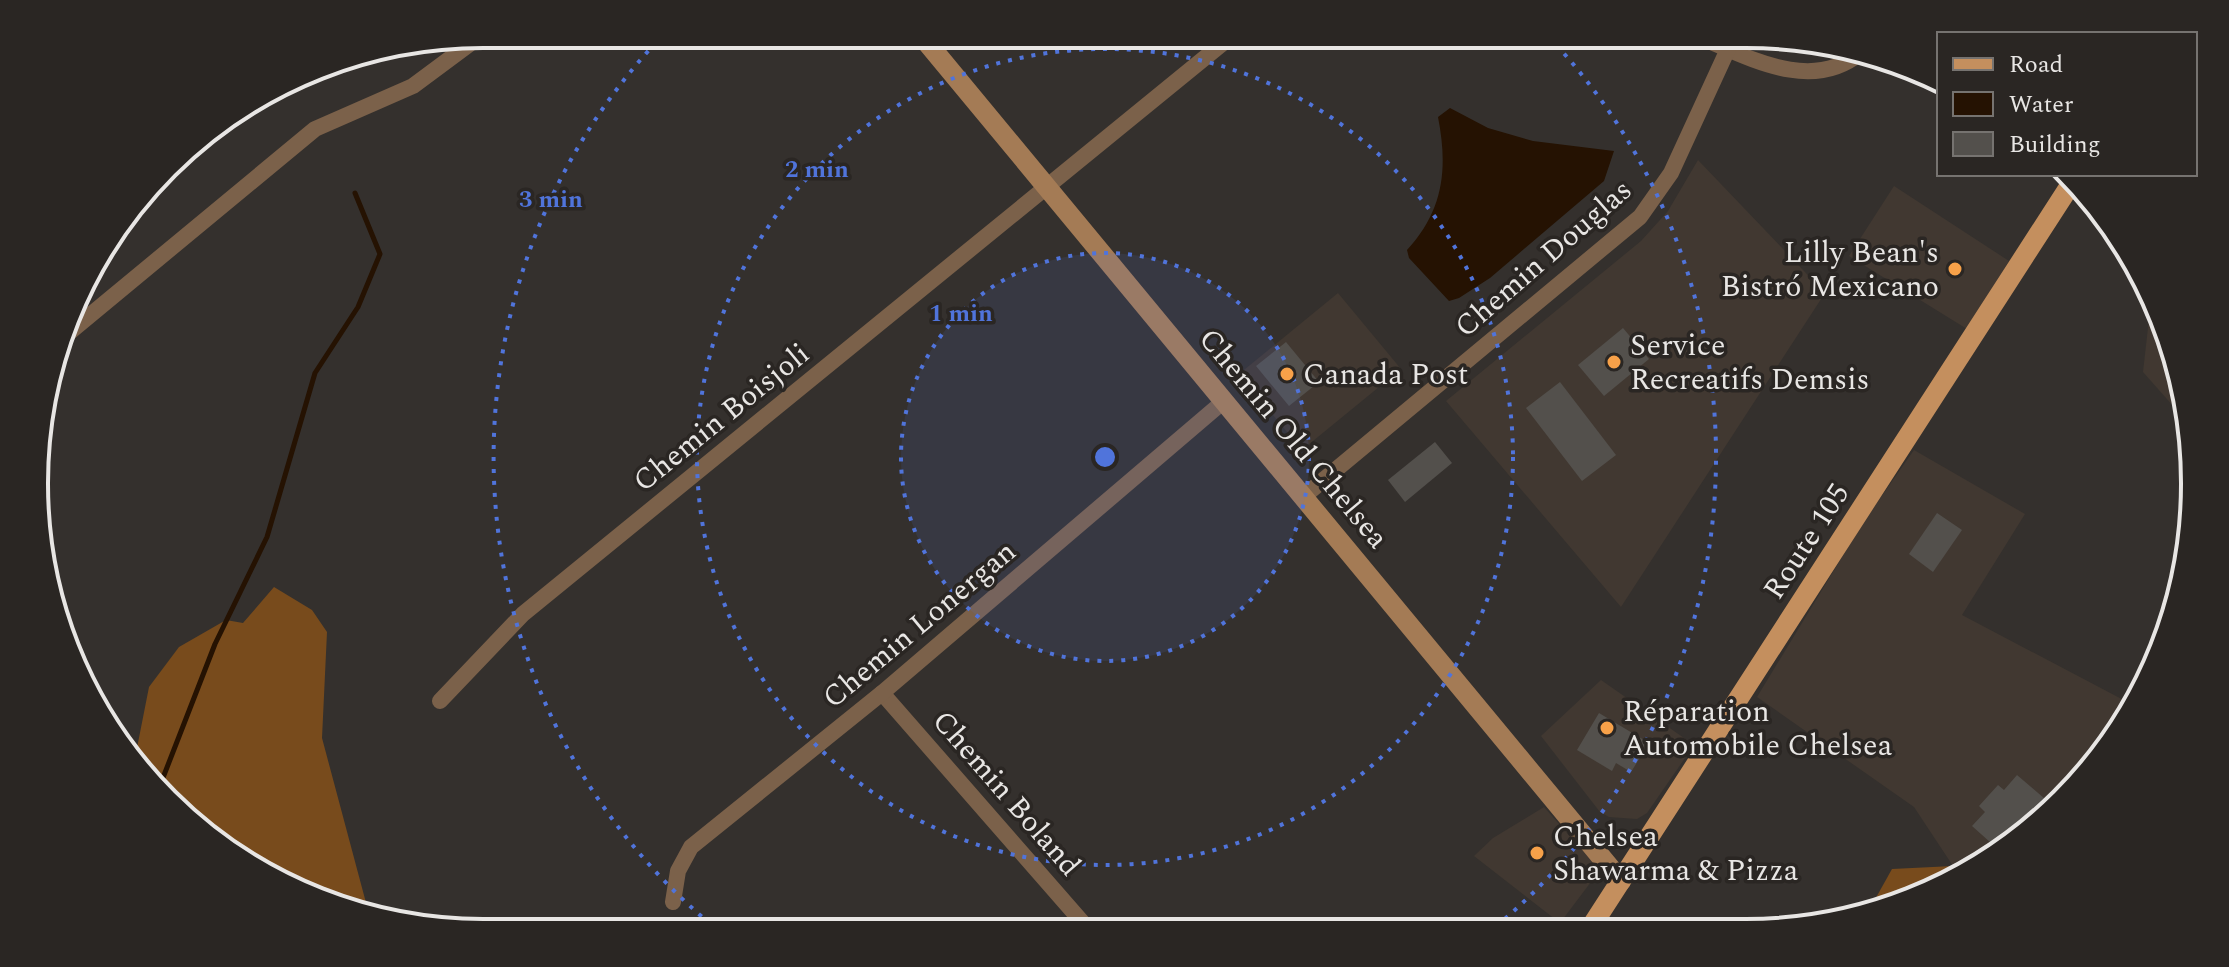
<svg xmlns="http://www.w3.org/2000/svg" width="2229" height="967" font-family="Spectral,serif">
  <rect width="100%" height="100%" fill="#34302d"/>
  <g fill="#413831">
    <polygon points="1698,160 1825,293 1621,607 1446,401 1641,241 1668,211"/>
    <polygon points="1894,186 2009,261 1967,329 1849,256"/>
    <polygon points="1338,293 1401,369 1302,450 1239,374"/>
    <polygon points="2156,313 2183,415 2182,416 2143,372 2149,319"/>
    <polygon points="1914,450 2025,514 1962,615 2133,705 2119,734 2020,840 1964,872 1953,866 1914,807 1757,697 1862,524"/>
    <polygon points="1601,680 1694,745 1647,813 1637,819 1609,817 1600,812 1541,736"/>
    <polygon points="1544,807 1600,870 1560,923 1474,856 1493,838"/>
  </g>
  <g fill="#784b1c">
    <polygon points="274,587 312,610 327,632 322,738 369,914 339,909 187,822 135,758 149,687 179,647 226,620 243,623"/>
    <polygon points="1953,866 1963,872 1918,899 1868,912 1892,869"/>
  </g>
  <path fill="#251202" d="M1450 108 1488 128 1533 141 1614 151 1604 181 1490 278 1459 298 1449 301 1409 258 1407 250C1444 210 1448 168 1438 117Z"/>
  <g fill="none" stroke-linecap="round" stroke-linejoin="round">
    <polyline stroke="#251202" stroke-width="5" points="159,788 215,644 267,537 315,373 358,307 380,254 355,193"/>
  </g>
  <g fill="#53504c">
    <polygon points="1623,328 1649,359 1604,396 1578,365"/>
    <polygon points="1286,342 1319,382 1289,406 1256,366"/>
    <polygon points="1560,382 1616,455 1582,481 1526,408"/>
    <polygon points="1435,442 1452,463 1405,502 1388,480"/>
    <polygon points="1937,513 1962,530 1933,572 1909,554"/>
    <polygon points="1599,713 1649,743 1631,772 1616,763 1612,771 1577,750"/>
    <polygon points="2017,775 2052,805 2020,840 2000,851 1972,826 1985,812 1979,806 1998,785 2004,790"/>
  </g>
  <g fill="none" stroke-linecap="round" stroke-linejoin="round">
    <g stroke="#7b614a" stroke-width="16">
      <path d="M1692 34C1743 54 1809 95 1860 53"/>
      <polyline points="65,336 315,129 413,86 483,34"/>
      <polyline points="1303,497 1640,217 1671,173 1728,49"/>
      <polyline points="882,693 1090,931"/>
      <polyline points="440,701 523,614 1234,34"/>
      <polyline points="673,902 678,871 691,847 882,693 1224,401"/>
    </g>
    <polyline stroke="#a47b55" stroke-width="20" points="920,34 1621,881"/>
    <polyline stroke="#c48f5e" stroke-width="20" points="1589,930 2071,184"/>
  </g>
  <circle cx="1105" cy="457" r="204" fill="#5074db" fill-opacity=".12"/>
  <g fill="none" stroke="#5074db" stroke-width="4" stroke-dasharray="4 8">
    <circle cx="1105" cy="457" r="204"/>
    <circle cx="1105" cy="457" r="408"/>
    <path d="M720 932A611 611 0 0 1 662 36M1548 36A611 611 0 0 1 1494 928"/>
  </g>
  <g fill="#f7a149" stroke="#2a2623" stroke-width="3">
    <circle cx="1955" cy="269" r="8"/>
    <circle cx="1614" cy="362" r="8"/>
    <circle cx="1287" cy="374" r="8"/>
    <circle cx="1607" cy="728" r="8"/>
    <circle cx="1537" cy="853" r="8"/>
  </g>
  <g text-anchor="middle" stroke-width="7" stroke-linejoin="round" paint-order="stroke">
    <g font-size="30" fill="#e8e6e4" stroke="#2a2623" text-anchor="start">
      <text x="1939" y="262" text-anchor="end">Lilly Bean's<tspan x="1939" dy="34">Bistró Mexicano</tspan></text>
      <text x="1630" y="355">Service<tspan x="1630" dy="34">Recreatifs Demsis</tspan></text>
      <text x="1303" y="384">Canada Post</text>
      <text x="1623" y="721">Réparation<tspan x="1623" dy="34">Automobile Chelsea</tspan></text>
      <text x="1553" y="846">Chelsea<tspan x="1553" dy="34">Shawarma &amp; Pizza</tspan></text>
    </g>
    <g font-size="30" fill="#e8e6e4" stroke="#2a2623">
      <text transform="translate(1543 258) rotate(-41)" y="10">Chemin Douglas</text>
      <text transform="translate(721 417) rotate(-39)" y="10">Chemin Boisjoli</text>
      <text transform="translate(1294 438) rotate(50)" y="10">Chemin Old Chelsea</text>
      <text transform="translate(1806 541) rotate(-57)" y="10">Route 105</text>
      <text transform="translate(919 624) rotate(-40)" y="10">Chemin Lonergan</text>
      <text transform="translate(1007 793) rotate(49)" y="10">Chemin Boland</text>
    </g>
  </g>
  <path d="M0 0H2229V967H0ZM483 48H1746A435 435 0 0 1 2181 483V484A435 435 0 0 1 1746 919H483A435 435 0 0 1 48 484V483A435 435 0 0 1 483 48Z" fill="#2a2623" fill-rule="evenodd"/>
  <path fill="none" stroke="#e8e6e4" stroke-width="4" d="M483 48H1746A435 435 0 0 1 2181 483V484A435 435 0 0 1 1746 919H483A435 435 0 0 1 48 484V483A435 435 0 0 1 483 48Z"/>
  <circle cx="1105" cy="457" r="12" fill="#5074db" stroke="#2a2623" stroke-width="4"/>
  <g font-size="24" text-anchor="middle" font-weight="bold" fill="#5074db" stroke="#2a2623" stroke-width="7" stroke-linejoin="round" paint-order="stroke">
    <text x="817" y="177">2 min</text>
    <text x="551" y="207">3 min</text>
    <text x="961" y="321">1 min</text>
  </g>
  <rect x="1937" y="32" width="260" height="144" fill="#2a2623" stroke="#767370" stroke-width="2"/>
  <rect x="1953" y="58" width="40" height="12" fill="#c48f5e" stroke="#767370" stroke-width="2"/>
  <text x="2009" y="72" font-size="24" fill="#e8e6e4">Road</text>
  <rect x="1953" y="92" width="40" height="24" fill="#251202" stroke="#767370" stroke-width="2"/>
  <text x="2009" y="112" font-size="24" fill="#e8e6e4">Water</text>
  <rect x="1953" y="132" width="40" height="24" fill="#53504c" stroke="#767370" stroke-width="2"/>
  <text x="2009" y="152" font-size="24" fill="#e8e6e4">Building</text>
</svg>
